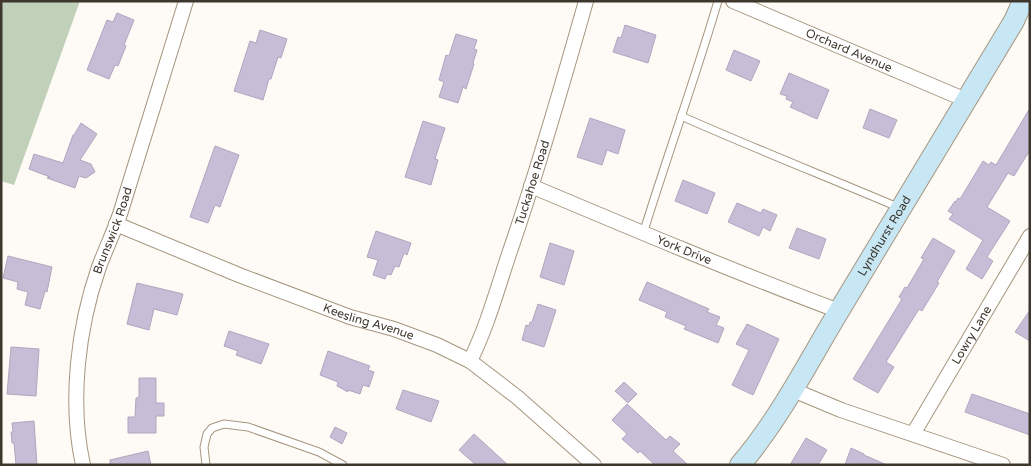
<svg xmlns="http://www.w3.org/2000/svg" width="1031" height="466" font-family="'Varela Round',sans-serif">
  <rect width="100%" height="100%" fill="#fefaf6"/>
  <polygon fill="#c1d0b8" points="1,1 80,1 14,185 1,181"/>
  <g fill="#c8bdd6" stroke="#b1a6bf">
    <polygon points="117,13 134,20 124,45 126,46 118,66 115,65 109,79 87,70 107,20 113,22"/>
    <polygon points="625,25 656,35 648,63 613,52 618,37 621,38"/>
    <polygon points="260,30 287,39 281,58 278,57 271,79 269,79 263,100 234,91 250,41 256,43"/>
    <polygon points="456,34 477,40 474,49 477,50 473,63 474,64 466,89 463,87 458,103 439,97 444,82 439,80 446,55 449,56"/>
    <polygon points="734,50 760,61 751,81 726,70"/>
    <polygon points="789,73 829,90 817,119 790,107 793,102 786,99 787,96 780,94"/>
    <polygon points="1030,108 1030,150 1014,176 1008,173 987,207 1010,221 987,257 993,261 982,279 966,269 983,240 949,219 953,214 948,211 955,201 956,202 958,198 960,199 983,161 989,165 991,162 996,165"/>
    <polygon points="870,109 897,120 889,138 863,128"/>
    <polygon points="590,118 625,130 618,154 607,150 602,165 577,157"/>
    <polygon points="423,121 445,128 435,159 438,160 431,185 405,177"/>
    <polygon points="81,123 97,134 80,160 91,164 95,172 86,178 79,176 75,188 47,178 50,177 29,169 34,154 63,163 73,135 74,135"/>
    <polygon points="215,146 239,155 220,207 215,205 208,223 190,217"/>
    <polygon points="683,180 715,193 707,214 675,201"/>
    <polygon points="737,203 761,213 763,209 777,215 770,231 763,227 759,236 728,222"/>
    <polygon points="797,228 826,239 819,259 789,248"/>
    <polygon points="376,231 411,243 407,255 404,253 399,267 395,266 391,275 387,274 385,279 373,275 378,260 367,257"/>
    <polygon points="933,238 955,251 937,282 939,283 922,311 919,309 886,362 894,367 878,393 853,379 902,299 899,297 905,287 907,288 924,259 921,258"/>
    <polygon points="550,243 574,251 564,285 540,277"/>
    <polygon points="8,256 52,267 47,292 45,291 40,309 25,305 28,292 17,289 18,282 3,278"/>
    <polygon points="647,282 709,309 707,312 720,317 716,325 724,328 718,343 684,329 686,326 665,317 667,312 639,300"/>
    <polygon points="137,283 183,294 177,315 154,309 149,330 127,324"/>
    <polygon points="538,304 556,310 544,347 522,340 526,325 529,326 530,322 532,322"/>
    <polygon points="1030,310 1030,341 1015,332"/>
    <polygon points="747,324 779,339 753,395 732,385 749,350 736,344"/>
    <polygon points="229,331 269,344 261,364 236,355 238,351 224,346"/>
    <polygon points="11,347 39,349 36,396 7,394"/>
    <polygon points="328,351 370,366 368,370 374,372 369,387 363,385 360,394 348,390 348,392 337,386 338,382 320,375"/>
    <polygon points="139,378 156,378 156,403 164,403 164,416 156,416 156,433 128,433 128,417 135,417 136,398 139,397"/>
    <polygon points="624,382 637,394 628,403 615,391"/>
    <polygon points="403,390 439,401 431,422 396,409"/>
    <polygon points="972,394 1030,414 1030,435 965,412"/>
    <polygon points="627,404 666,440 670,436 680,444 673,451 688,465 655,465 640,451 638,453 622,439 627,434 612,420"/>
    <polygon points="34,421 37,465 16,465 14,443 12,443 11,432 13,432 12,423"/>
    <polygon points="335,427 347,433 342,444 330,437"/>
    <polygon points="474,434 508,465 476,465 459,450"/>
    <polygon points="806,438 827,450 818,465 790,465"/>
    <polygon points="851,448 864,454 864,455 887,465 845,465"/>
    <polygon points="148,451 151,465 110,465 110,460"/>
  </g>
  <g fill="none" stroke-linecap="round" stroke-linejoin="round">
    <g stroke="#a6967f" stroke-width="9">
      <g id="service">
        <path d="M681 116C753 148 827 177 900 208"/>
        <path d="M643 234C667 156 695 79 718 1"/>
        <polyline points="206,465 204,447 207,434 212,428 224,424 248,427 319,452 343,465"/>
      </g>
    </g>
    <g stroke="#a6967f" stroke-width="16">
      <g id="minor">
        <path id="s1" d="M733 1 966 100"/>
        <path id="s2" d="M531 186C633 229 735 272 839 311"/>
        <path id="s3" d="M116 224 239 275 350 317 394 329 437 345 470 361 517 397 594 465"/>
        <path id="s4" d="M470 361C487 327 497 290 509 254 538 170 562 86 586 1"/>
        <polyline points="793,390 841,410 1003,465"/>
        <path id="s5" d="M913 434 1030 236"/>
        <path id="s6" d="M83 465C69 402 78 327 99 267 106 248 115 230 121 211 142 141 164 71 186 1"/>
      </g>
    </g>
    <g stroke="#a6967f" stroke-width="22">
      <g id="secondary">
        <path id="s7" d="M740 465C781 417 809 360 842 306 899 211 957 116 1014 21L1023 1"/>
      </g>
    </g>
    <use href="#service" stroke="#fff" stroke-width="7"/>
    <use href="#minor" stroke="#fff" stroke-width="14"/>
    <use href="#secondary" stroke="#c8e7f5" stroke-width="20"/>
  </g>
  <g text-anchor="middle" stroke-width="4" stroke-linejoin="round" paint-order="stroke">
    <g font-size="12" fill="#3e372e" stroke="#fff">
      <text dy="4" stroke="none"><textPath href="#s1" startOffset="126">Orchard Avenue</textPath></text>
      <text dy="4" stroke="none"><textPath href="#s4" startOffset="189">Tuckahoe Road</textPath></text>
      <text dy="4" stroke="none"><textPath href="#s6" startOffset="240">Brunswick Road</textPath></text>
      <text dy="4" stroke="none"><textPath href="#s7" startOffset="271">Lyndhurst Road</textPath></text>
      <text dy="4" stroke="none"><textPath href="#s2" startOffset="166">York Drive</textPath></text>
      <text dy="4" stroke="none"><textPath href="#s3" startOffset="271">Keesling Avenue</textPath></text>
      <text dy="4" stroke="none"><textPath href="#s5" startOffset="115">Lowry Lane</textPath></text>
    </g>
  </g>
  <rect width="1031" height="466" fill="none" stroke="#3e372e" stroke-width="5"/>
</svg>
